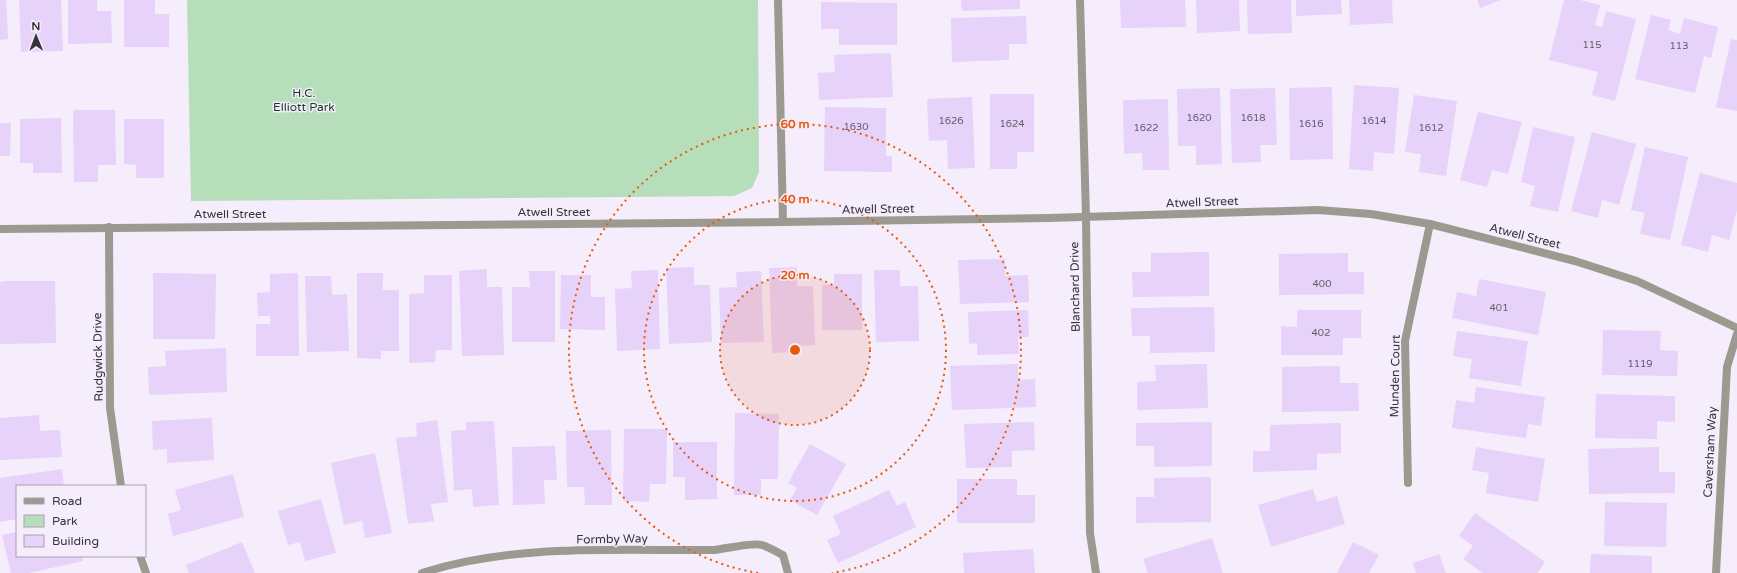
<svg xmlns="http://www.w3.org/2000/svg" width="1737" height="573" font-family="'Varela Round',sans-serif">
  <rect width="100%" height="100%" fill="#f5ecfc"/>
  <polygon fill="#b6debb" points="187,0 758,0 759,172 752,188 734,196 191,201"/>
  <g fill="#e7d2fa">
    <polygon points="0,0 6,0 8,39 0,40"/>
    <polygon points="19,0 61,0 63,51 21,52"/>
    <polygon points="68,0 97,0 97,11 111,11 112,43 68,44"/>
    <polygon points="124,0 155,0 155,14 169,14 169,47 124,47"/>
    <polygon points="961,0 1020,0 1020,9 962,11"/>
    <polygon points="1120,0 1185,0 1186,27 1121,28"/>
    <polygon points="1196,0 1239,0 1240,31 1197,33"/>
    <polygon points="1247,0 1291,0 1292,33 1248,34"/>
    <polygon points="1296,0 1341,0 1342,14 1296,16"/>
    <polygon points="1349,0 1392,0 1393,23 1350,25"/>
    <polygon points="1477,0 1501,0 1480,8"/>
    <polygon points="1564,0 1580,0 1600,5 1595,25 1602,27 1606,11 1636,19 1615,101 1592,95 1598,72 1549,60"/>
    <polygon points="821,2 897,3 897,45 839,45 839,29 821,29"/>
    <polygon points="1651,15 1671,20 1668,30 1680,34 1684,18 1718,27 1711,58 1704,56 1695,93 1635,79"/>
    <polygon points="1026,16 1027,44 1009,44 1009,60 952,62 951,18"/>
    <polygon points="1731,39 1737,40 1737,111 1716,107"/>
    <polygon points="891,53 893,97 819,100 818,73 835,72 834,55"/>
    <polygon points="1354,85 1399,88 1394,154 1374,152 1373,171 1349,169"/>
    <polygon points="1332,87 1333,159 1290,160 1289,88"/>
    <polygon points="1220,88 1222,164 1196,165 1196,146 1178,146 1177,89"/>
    <polygon points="1275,88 1277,145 1260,145 1261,162 1232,163 1230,89"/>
    <polygon points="990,94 1034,94 1034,152 1017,152 1017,169 990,169"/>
    <polygon points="1414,95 1457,101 1446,176 1419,172 1421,154 1405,152"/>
    <polygon points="972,97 975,168 948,169 947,140 929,141 927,99"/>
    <polygon points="1168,99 1169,170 1143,170 1142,153 1124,154 1123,100"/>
    <polygon points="825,107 886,108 886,156 892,156 892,172 824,171"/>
    <polygon points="73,110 115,110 116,165 98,165 98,182 74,182"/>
    <polygon points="1478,112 1522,122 1508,174 1492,170 1487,187 1460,180"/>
    <polygon points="61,118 62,173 33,173 33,163 20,163 20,119"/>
    <polygon points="124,119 164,119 164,178 136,178 136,165 124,164"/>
    <polygon points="0,123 11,123 10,156 0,156"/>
    <polygon points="1533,127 1575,137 1558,212 1530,206 1535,186 1521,182"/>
    <polygon points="1592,132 1636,144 1619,205 1602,200 1598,218 1571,211"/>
    <polygon points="1645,147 1688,157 1670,240 1640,234 1645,213 1631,210"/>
    <polygon points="1700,173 1737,183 1737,210 1729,240 1712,235 1708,252 1681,245"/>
    <polygon points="1209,252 1209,296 1133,297 1132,272 1151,272 1151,253"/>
    <polygon points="1348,253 1348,272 1364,272 1364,294 1279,295 1279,254"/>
    <polygon points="1005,259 1005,276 1028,275 1029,302 960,304 958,260"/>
    <polygon points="694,267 694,285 710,285 712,342 669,344 666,268"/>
    <polygon points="797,267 797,286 813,286 815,345 796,346 797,352 772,353 769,268"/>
    <polygon points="487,269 487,287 502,287 504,355 462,356 459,271"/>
    <polygon points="658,270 660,349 617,351 615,289 632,288 631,271"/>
    <polygon points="874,270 900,270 900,286 918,286 919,341 876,342"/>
    <polygon points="529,271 555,271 555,342 512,342 512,287 530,287"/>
    <polygon points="761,271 764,342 721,343 719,288 737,287 736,272"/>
    <polygon points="153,273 216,274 215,339 153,339"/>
    <polygon points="298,273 299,356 256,356 256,324 270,324 270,316 258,316 257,293 270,292 270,274"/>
    <polygon points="357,273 383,273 383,290 399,290 399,351 381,351 381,359 357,358"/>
    <polygon points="834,274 862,274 862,330 822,330 822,285 834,285"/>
    <polygon points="424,275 452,275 452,350 436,350 435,362 409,363 409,294 424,293"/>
    <polygon points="561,275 591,275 591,297 605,297 605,330 560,329"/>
    <polygon points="305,276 331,276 332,295 347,294 349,351 307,352"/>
    <polygon points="1479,279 1546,292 1538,335 1452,318 1457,292 1476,296"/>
    <polygon points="7,281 55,281 56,343 0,344 0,282"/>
    <polygon points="1214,307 1215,352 1150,353 1150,336 1132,336 1131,308"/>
    <polygon points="1028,310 1029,337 1018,337 1019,354 977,355 977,343 969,344 968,312"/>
    <polygon points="1297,310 1361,310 1361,338 1343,338 1343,355 1281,355 1281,326 1297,327"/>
    <polygon points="1603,330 1661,331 1660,350 1678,351 1677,376 1602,375"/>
    <polygon points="1457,331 1528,341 1521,386 1469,378 1472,359 1453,356"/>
    <polygon points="226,348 227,392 149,395 148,367 166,366 165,351"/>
    <polygon points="1018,364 1018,380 1035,379 1036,407 952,410 950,366"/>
    <polygon points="1207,364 1208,408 1137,410 1137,382 1156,381 1155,365"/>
    <polygon points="1340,366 1340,383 1358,383 1359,411 1282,412 1282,367"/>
    <polygon points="1476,387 1545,397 1541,426 1528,424 1526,438 1452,428 1456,400 1474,403"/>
    <polygon points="1596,394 1675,396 1675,422 1657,421 1657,439 1595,438"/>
    <polygon points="735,413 779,414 778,479 761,479 761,495 734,495"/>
    <polygon points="39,415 40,431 60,430 62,457 0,460 0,418"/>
    <polygon points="212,418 214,460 167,463 167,449 153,450 152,421"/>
    <polygon points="437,420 448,502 431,504 434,521 408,524 396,438 417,436 416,423"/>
    <polygon points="494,421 499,505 473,507 472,489 454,491 451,431 466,430 466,422"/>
    <polygon points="1034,422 1035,450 1012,451 1012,467 966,468 964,424"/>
    <polygon points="1212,422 1212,466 1154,467 1154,446 1136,446 1136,423"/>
    <polygon points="1341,423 1341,453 1317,454 1317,470 1253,472 1253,451 1270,451 1270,425"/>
    <polygon points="624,429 667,429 666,484 650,484 649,502 623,501"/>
    <polygon points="611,430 612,505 585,505 584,487 567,487 566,431"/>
    <polygon points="673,442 717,442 717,499 685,500 685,477 673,477"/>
    <polygon points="810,444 846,464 817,515 790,500 797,488 788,483"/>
    <polygon points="555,446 557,480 544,480 545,504 513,505 512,447"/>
    <polygon points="1476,447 1545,459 1538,502 1486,493 1489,473 1472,470"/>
    <polygon points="1659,447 1659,472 1675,472 1675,493 1589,494 1588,449"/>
    <polygon points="375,453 392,533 365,538 362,521 344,525 331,463"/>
    <polygon points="62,469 64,486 17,486 17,519 0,522 0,478"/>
    <polygon points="233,474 244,517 173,536 168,514 181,510 175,490"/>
    <polygon points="1211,477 1211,522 1136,523 1136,497 1154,497 1154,478"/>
    <polygon points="957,479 1017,479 1017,495 1035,495 1035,523 957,523"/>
    <polygon points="1313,489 1317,502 1337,496 1345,524 1271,547 1258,505"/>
    <polygon points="889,490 897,506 905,502 916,527 838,563 827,540 841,534 833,516"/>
    <polygon points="321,499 336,553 305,561 300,542 288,545 278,511"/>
    <polygon points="1605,502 1667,503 1666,547 1604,546"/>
    <polygon points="1475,513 1545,562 1537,573 1483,573 1463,559 1473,546 1459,536"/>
    <polygon points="17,532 17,556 82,556 83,561 29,573 11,573 2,535"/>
    <polygon points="1212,538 1223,573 1148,573 1143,559"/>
    <polygon points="242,542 255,573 189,573 186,565"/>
    <polygon points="1353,542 1379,555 1369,573 1337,573"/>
    <polygon points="1033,549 1035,573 964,573 963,553"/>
    <polygon points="1439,554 1446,573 1416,573 1413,563"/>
    <polygon points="1591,554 1652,556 1652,573 1590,573"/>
  </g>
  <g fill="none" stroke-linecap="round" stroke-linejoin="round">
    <g stroke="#9c9990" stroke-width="8">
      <polyline points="778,0 783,222"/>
      <polyline points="1080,0 1086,217 1090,533 1096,573"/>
      <polyline points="109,227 110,408 121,486"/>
      <polyline points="0,229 783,222 1049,218 1318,210 1371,214 1430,224 1575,261 1637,281 1737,328"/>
      <polyline points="1408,483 1405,341 1430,224"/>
      <polyline points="140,556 146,573"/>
      <path d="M422 573C514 543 618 551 714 550 725 549 753 542 762 545 769 547 777 552 783 555L788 573"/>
      <polyline points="1716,573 1727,367 1737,334"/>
    </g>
  </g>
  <circle cx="795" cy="350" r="75" fill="#e8590c" fill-opacity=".12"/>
  <g fill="none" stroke="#e8590c" stroke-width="2" stroke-dasharray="2 4">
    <circle cx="795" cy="350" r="75"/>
    <circle cx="795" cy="350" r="151"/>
    <path d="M758 573A226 226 0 1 1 832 573"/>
  </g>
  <g text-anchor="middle" stroke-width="3" stroke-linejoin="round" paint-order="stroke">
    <g font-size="10" fill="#635b6a">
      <text x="1592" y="48">115</text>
      <text x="1679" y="49">113</text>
      <text x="1199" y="121">1620</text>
      <text x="1253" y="121">1618</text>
      <text x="951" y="124">1626</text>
      <text x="1374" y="124">1614</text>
      <text x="1012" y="127">1624</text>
      <text x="1311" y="127">1616</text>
      <text x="856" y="130">1630</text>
      <text x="1146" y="131">1622</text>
      <text x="1431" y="131">1612</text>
      <text x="1322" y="287">400</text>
      <text x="1499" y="311">401</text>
      <text x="1321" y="336">402</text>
      <text x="1640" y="367">1119</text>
    </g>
    <g font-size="12" fill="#103d1c" stroke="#f5ecfc">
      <text x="304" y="97">H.C.<tspan x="304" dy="14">Elliott Park</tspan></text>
    </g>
    <g font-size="12" fill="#37333a" stroke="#f5ecfc">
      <text transform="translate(1202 202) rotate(-2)" y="4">Atwell Street</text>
      <text transform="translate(878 209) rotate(-1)" y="4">Atwell Street</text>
      <text x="554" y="216">Atwell Street</text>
      <text x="230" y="218">Atwell Street</text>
      <text transform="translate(1525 236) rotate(14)" y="4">Atwell Street</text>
      <text transform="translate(1075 287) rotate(-91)" y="4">Blanchard Drive</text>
      <text transform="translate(98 357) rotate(-91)" y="4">Rudgwick Drive</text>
      <text transform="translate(1395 376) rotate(-89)" y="4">Munden Court</text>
      <text transform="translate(1710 452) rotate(-87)" y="4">Caversham Way</text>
      <text transform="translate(612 539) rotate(-1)" y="4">Formby Way</text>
    </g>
  </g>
  <circle cx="795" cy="350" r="6" fill="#e8590c" stroke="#f5ecfc" stroke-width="2"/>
  <g font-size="12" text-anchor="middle" font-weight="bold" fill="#e8590c" stroke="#f5ecfc" stroke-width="3" stroke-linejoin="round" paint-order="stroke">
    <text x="795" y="128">60 m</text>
    <text x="795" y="203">40 m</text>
    <text x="795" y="279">20 m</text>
  </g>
  <rect x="16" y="485" width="130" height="72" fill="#f5ecfc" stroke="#a9a2ae"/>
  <rect x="24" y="498" width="20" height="6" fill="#9c9990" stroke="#a9a2ae"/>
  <text x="52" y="505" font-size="12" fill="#37333a">Road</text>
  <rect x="24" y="515" width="20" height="12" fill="#b6debb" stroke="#a9a2ae"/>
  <text x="52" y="525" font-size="12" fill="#37333a">Park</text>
  <rect x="24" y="535" width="20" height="12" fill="#e7d2fa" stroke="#a9a2ae"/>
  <text x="52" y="545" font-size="12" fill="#37333a">Building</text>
  <g transform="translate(36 36) rotate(359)" stroke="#f5ecfc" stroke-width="3" paint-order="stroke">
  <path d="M0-3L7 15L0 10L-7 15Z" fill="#37333a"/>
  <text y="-6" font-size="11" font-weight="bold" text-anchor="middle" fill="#37333a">N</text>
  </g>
</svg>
